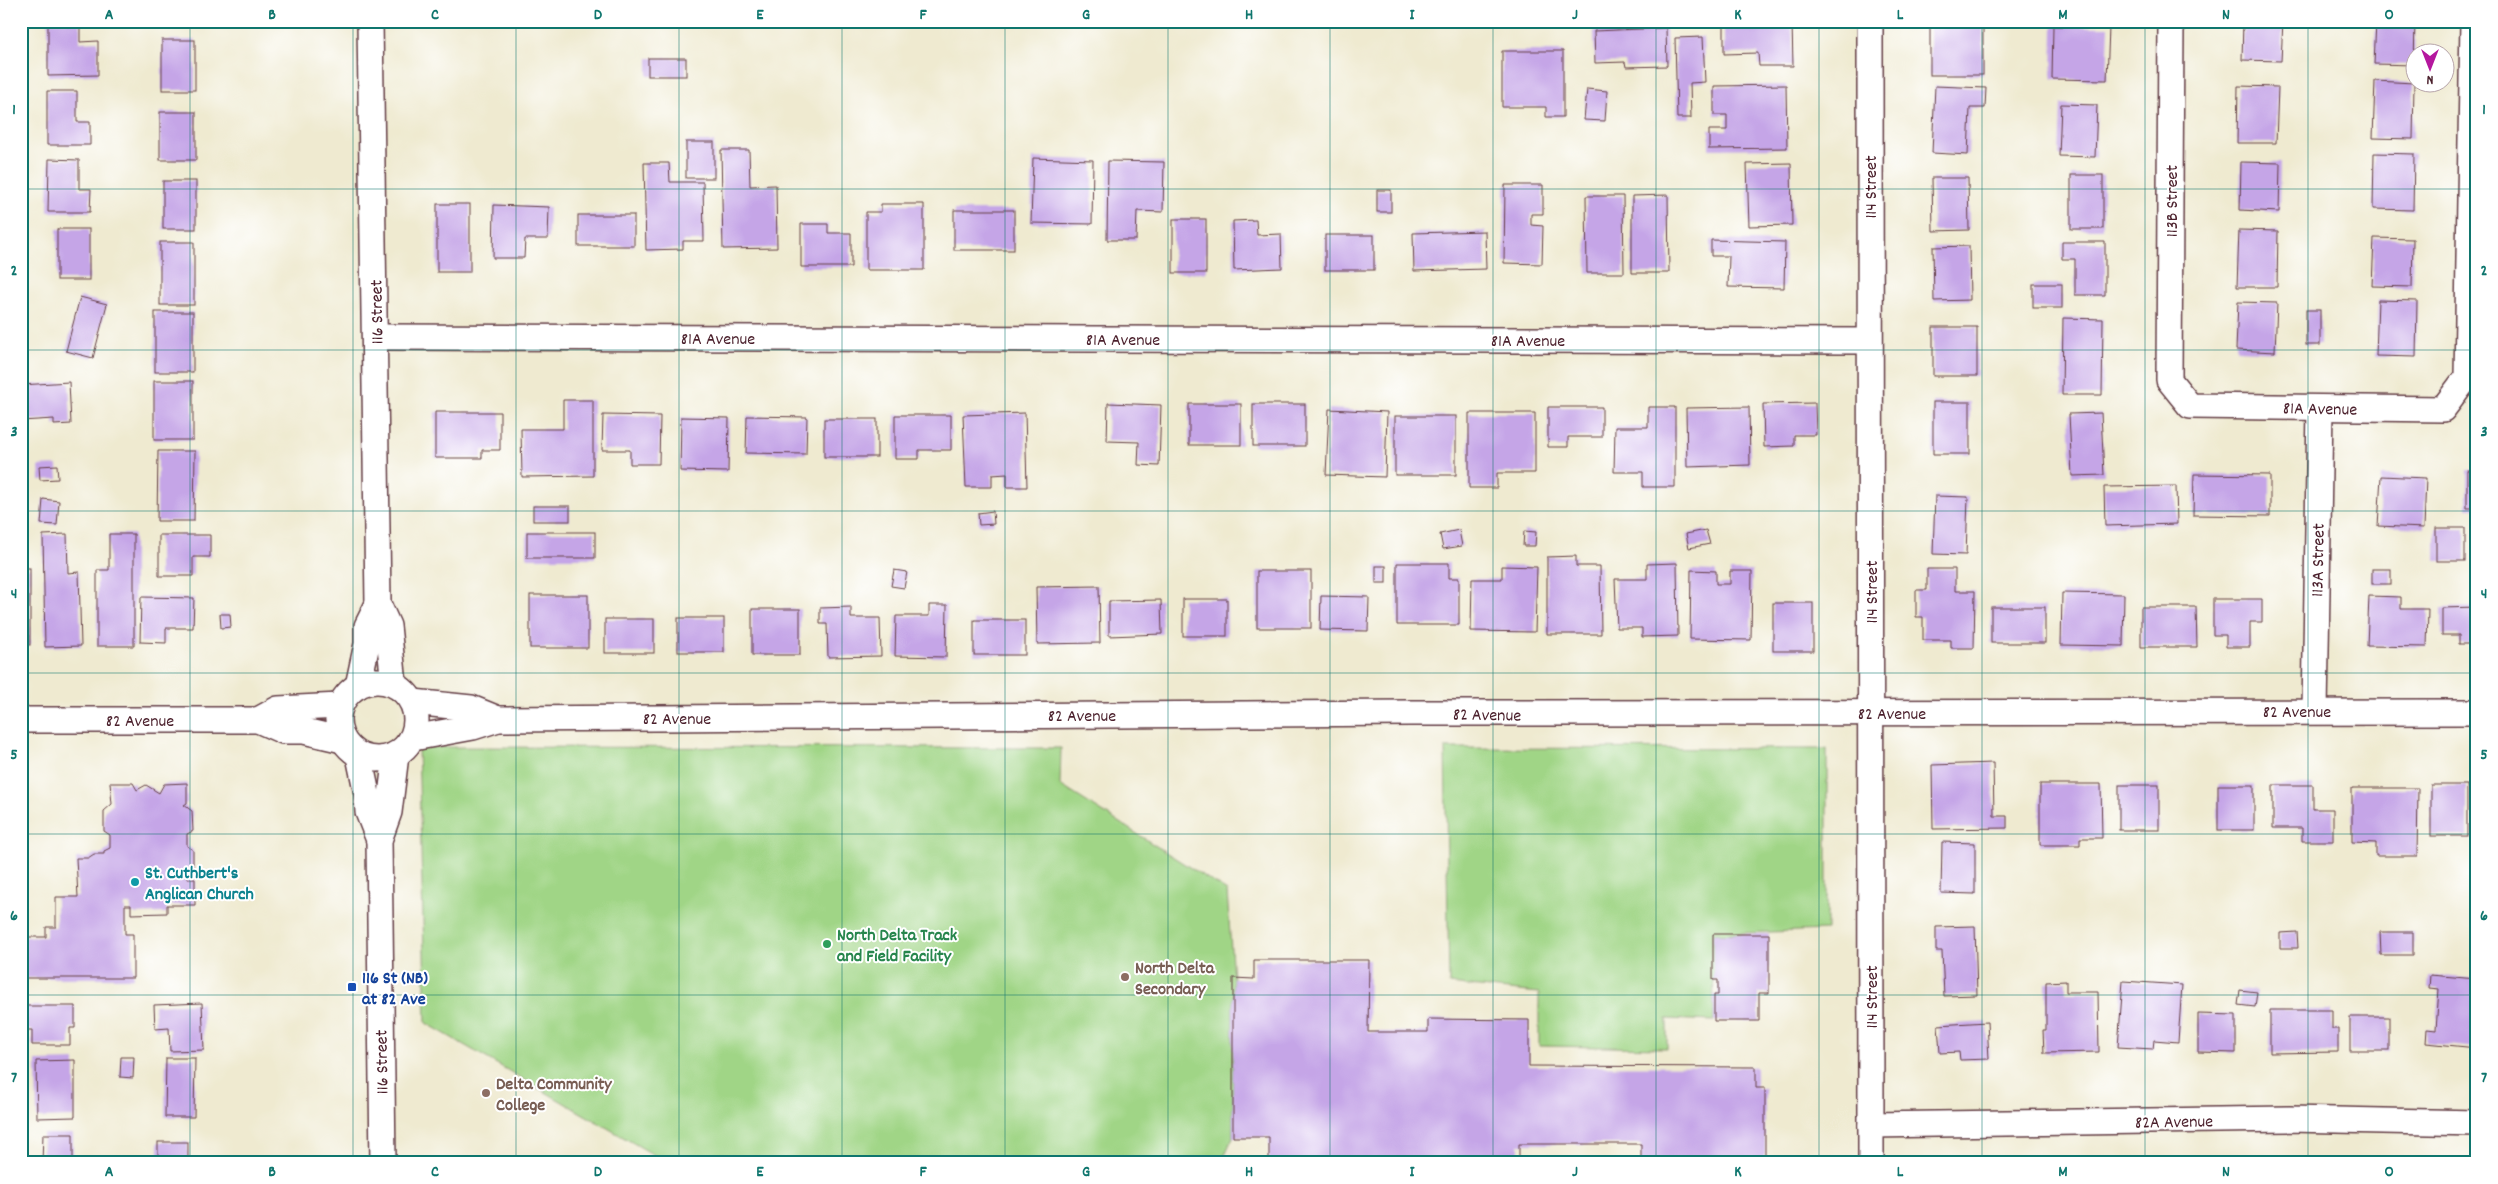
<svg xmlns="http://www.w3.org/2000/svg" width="2498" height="1184" font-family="Dekko,sans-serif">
  <rect width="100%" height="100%" fill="#fff"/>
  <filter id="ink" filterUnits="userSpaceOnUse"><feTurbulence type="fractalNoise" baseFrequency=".02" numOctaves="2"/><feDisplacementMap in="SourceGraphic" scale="10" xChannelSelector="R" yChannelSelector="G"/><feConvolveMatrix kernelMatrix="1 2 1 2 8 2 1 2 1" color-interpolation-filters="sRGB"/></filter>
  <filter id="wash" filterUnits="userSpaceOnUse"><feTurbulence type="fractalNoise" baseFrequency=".0096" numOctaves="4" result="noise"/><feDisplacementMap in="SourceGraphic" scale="20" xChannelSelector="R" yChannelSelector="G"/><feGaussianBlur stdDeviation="1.12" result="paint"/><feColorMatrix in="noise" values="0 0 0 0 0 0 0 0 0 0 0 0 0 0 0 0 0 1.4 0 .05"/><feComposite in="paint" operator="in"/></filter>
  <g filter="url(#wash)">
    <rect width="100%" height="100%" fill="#efead0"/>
    <g fill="#a0d586" stroke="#757a58">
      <polygon points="418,747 1061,748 1060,785 1227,891 1233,978 1233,1137 1221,1163 668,1163 426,1023"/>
      <polygon points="1445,748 1827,749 1827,930 1713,934 1714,1021 1667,1019 1667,1048 1539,1046 1539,993 1449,984"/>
    </g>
    <g id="blocks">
      <g fill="#c5a5e7">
        <rect x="160" y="21" width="36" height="4"/>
        <rect x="1930" y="21" width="53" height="54"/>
        <polygon points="2243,21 2283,21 2281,61 2242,60"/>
        <polygon points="2376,21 2415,21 2414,65 2374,64"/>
        <polygon points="48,22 80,22 80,42 98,41 98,75 48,76"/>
        <polygon points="1792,22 1793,66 1759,66 1758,53 1724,54 1724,23"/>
        <polygon points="2053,26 2109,27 2107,80 2052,79"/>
        <polygon points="1666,28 1667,66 1626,67 1625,62 1595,63 1594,31"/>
        <polygon points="1703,37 1705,82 1690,83 1691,118 1677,118 1675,38"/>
        <rect x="162" y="40" width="33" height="50"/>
        <polygon points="1502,51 1563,51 1563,117 1546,117 1546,107 1502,107"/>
        <rect x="648" y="58" width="38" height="18"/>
        <polygon points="2375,81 2414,83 2413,139 2373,138"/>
        <polygon points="1786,85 1787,148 1709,149 1709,130 1727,130 1727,115 1714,115 1714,86"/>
        <polygon points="1935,86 1986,88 1985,108 1970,108 1968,155 1932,153"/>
        <polygon points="2238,86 2278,87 2276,143 2237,143"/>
        <polygon points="1587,89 1607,91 1605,121 1584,120"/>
        <polygon points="47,91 77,91 77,122 90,122 90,145 47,145"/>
        <polygon points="2061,104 2097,105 2095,157 2059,156"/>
        <rect x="160" y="112" width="36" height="48"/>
        <rect x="686" y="142" width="28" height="36"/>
        <polygon points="721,150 749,150 750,186 776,185 777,248 723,249"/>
        <polygon points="2374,153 2414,154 2413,210 2373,209"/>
        <polygon points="1033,158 1093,160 1092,224 1031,223"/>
        <polygon points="49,159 79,160 79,189 91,189 90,212 48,212"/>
        <polygon points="1108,161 1164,162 1163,212 1137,211 1136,240 1107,240"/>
        <polygon points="2241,162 2280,163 2279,212 2240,210"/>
        <polygon points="644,163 669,163 670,182 703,182 704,241 683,241 683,249 646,250"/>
        <polygon points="1791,163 1792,225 1749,226 1747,164"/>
        <rect x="2071" y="175" width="32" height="54"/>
        <polygon points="1932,178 1968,178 1969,230 1933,231"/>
        <rect x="163" y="181" width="33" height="48"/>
        <polygon points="1505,185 1543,185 1543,214 1531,214 1531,225 1543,226 1542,264 1504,263"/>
        <rect x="1377" y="190" width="14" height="22"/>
        <polygon points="1668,195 1669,273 1632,273 1632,196"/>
        <polygon points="1586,196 1623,196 1624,273 1587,273"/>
        <rect x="437" y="204" width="33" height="68"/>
        <polygon points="881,204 924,204 924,270 866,270 866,212 881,212"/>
        <polygon points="494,205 549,207 548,239 525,239 524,258 493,258"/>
        <rect x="954" y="210" width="60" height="40"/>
        <rect x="578" y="215" width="56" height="31"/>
        <rect x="1173" y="219" width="33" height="54"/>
        <polygon points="1256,220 1257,235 1281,234 1282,268 1234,270 1233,221"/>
        <polygon points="801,224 828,224 828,233 851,233 851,267 801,267"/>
        <rect x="57" y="229" width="32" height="51"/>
        <polygon points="2239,230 2278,231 2277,287 2237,287"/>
        <polygon points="1485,231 1486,269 1414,271 1413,233"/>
        <rect x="1325" y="235" width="49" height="35"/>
        <polygon points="2374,238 2413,239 2412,287 2372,286"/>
        <polygon points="1711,240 1785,242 1784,288 1728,287 1729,256 1711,256"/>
        <rect x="160" y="242" width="34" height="63"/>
        <polygon points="2062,242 2105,242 2105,295 2075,295 2075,259 2062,259"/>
        <polygon points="1969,246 1970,300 1934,301 1933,247"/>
        <rect x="2033" y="284" width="29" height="24"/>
        <polygon points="80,297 107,304 93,358 66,351"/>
        <polygon points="2378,300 2417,301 2416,357 2376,356"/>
        <polygon points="2238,302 2277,303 2275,352 2236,350"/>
        <rect x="2306" y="310" width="14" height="35"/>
        <rect x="155" y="312" width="38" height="60"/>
        <polygon points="2063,318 2103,319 2102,395 2062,395"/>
        <rect x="1933" y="327" width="44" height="49"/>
        <rect x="154" y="381" width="39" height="59"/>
        <polygon points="69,382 71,424 54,425 54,419 21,421 21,385"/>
        <polygon points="563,400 593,400 593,476 522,477 521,429 563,429"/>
        <rect x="1933" y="402" width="37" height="52"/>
        <polygon points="1108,403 1161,405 1159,466 1138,465 1139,442 1107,441"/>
        <polygon points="1815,403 1816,435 1794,435 1794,446 1764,447 1763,404"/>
        <rect x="1189" y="404" width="52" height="41"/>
        <rect x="1253" y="404" width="52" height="42"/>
        <polygon points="1548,407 1602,407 1602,437 1568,437 1568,447 1548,447"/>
        <polygon points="1648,407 1675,407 1675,487 1643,487 1643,472 1614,472 1615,427 1648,427"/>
        <polygon points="1749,407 1750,465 1687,467 1686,408"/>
        <polygon points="1329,409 1387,412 1385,477 1326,475"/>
        <polygon points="435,412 500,412 500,450 482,450 482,458 435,458"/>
        <polygon points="1025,413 1027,487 1007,487 1007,474 992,475 992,487 966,487 963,415"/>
        <polygon points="1469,413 1535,413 1535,473 1497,473 1497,488 1469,488"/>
        <polygon points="2101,413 2104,475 2072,476 2069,414"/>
        <polygon points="603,415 660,416 659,464 630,464 630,450 602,450"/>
        <polygon points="895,415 951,415 951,450 919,450 919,459 895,459"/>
        <polygon points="747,416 807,417 806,454 746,453"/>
        <rect x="1395" y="416" width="61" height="59"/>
        <polygon points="681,417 729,418 728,472 680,471"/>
        <rect x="824" y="419" width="53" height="38"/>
        <polygon points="158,451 195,451 194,521 157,521"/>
        <polygon points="57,465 58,479 40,480 39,466"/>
        <rect x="2467" y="470" width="10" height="38"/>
        <polygon points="2194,474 2270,475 2270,516 2193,515"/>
        <polygon points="2381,476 2426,478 2424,528 2378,526"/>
        <polygon points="2176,486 2177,524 2105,526 2104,487"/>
        <polygon points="1935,496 1968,497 1966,555 1933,554"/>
        <polygon points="43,499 59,501 57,525 41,524"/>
        <rect x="533" y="506" width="37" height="15"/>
        <polygon points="993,511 994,524 979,525 978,513"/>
        <rect x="2436" y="528" width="29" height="33"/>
        <polygon points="1459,530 1462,546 1443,549 1440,534"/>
        <polygon points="1706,530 1710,544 1689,548 1686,534"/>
        <polygon points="1524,531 1536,532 1535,546 1523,546"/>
        <rect x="527" y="532" width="68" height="26"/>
        <polygon points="67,534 68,573 79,572 81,646 45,647 43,535"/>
        <polygon points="109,534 134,534 134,646 97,646 97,570 109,570"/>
        <polygon points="159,535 210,535 210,557 193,557 193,576 159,576"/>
        <polygon points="1576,556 1576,566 1600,566 1601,634 1547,634 1547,557"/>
        <polygon points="1397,563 1449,563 1449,578 1459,578 1459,625 1397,625"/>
        <polygon points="1677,563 1678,636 1642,637 1642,628 1617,628 1615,579 1647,579 1647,564"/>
        <rect x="1376" y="566" width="10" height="17"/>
        <polygon points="1502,566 1537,567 1535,632 1471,631 1472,579 1502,579"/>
        <rect x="21" y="568" width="9" height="77"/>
        <polygon points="1927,569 1955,569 1955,591 1975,591 1974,648 1951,648 1951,640 1923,640 1923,617 1916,617 1916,590 1927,590"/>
        <rect x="2372" y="569" width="19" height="15"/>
        <polygon points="894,570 907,572 904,588 891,586"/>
        <polygon points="1691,570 1716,571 1716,584 1730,584 1730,571 1752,571 1751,640 1690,639"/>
        <rect x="1257" y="571" width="54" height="57"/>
        <polygon points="1099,586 1100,643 1037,644 1036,587"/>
        <polygon points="2062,593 2124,594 2123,646 2061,645"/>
        <rect x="530" y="595" width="58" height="53"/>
        <polygon points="1321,596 1369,597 1368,631 1320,630"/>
        <polygon points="2369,596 2401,597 2401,609 2428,609 2427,647 2367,646"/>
        <polygon points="141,597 194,598 193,628 166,628 166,643 140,642"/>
        <rect x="1183" y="599" width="44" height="37"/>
        <polygon points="2213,599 2262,599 2262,622 2250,622 2250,647 2226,647 2226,635 2213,635"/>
        <polygon points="1161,600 1162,634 1109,636 1109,601"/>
        <rect x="1773" y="603" width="40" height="48"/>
        <polygon points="929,605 947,605 946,657 895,656 896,616 929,616"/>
        <polygon points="851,607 851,618 880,618 881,656 828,657 827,624 820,624 820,608"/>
        <rect x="1991" y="607" width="54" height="36"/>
        <polygon points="2141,607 2196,607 2197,647 2141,647"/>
        <polygon points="2477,607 2477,644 2459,644 2459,635 2442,635 2442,608"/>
        <rect x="752" y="609" width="48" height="46"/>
        <polygon points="220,614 230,614 231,627 221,628"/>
        <rect x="678" y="618" width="46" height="34"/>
        <rect x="605" y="619" width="49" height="34"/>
        <rect x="974" y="620" width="51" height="35"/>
        <polygon points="1993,763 1994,816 2007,816 2007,828 1933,829 1932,765"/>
        <polygon points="110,783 133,783 137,790 146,785 159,793 164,784 187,783 187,803 184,805 192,811 193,831 187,834 187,846 193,850 193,871 188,874 188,879 195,879 195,905 167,905 167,913 131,914 131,905 125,905 125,934 133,934 133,978 21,978 21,937 46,937 46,927 56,927 56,897 78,897 76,858 88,858 94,854 104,854 104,851 110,848 110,835 104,831 104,811 112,804"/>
        <polygon points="2040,784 2101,784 2102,838 2080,838 2080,845 2040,845"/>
        <rect x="2119" y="785" width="40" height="45"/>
        <rect x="2218" y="785" width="36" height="45"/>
        <polygon points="2273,785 2313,785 2313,809 2333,809 2333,841 2302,841 2302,828 2273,828"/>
        <rect x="2431" y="785" width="36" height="51"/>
        <polygon points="2352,788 2418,788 2417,856 2376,856 2376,843 2352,842"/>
        <polygon points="1942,842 1975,843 1975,894 1941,893"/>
        <polygon points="1975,926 1977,995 1944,996 1942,951 1936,951 1936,927"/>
        <polygon points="2297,932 2298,948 2280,948 2280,933"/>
        <polygon points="2380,932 2413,932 2413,955 2381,955"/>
        <polygon points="1713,934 1769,934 1769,993 1759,993 1759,1021 1714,1021 1714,995 1718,995 1718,980 1713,980"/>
        <polygon points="1254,960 1369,960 1368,1032 1428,1032 1428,1019 1529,1020 1529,1066 1756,1067 1756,1088 1765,1088 1765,1163 1641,1163 1641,1144 1519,1144 1519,1163 1269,1163 1269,1137 1233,1137 1233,978 1254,979"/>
        <polygon points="2430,975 2477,979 2477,1048 2426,1043 2427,1029 2436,1030 2439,989 2429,988"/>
        <polygon points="2066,981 2066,992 2098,992 2099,1052 2044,1053 2043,1030 2046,1030 2046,982"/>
        <polygon points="2123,981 2182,985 2178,1042 2154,1040 2153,1049 2118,1047"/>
        <polygon points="2240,990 2257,992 2255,1007 2238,1005"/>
        <polygon points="202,1003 204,1050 170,1051 169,1028 155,1029 154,1005"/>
        <polygon points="26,1006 75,1006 75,1028 70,1028 70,1045 32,1045 32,1030 26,1030"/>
        <polygon points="2270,1010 2332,1010 2332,1029 2338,1029 2338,1052 2270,1053"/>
        <polygon points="2198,1014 2236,1015 2236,1053 2198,1052"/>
        <rect x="2350" y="1017" width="39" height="34"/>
        <polygon points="1987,1022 1989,1059 1960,1060 1959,1052 1940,1053 1938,1025"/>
        <polygon points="121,1057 134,1057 133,1078 120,1077"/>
        <polygon points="166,1058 195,1058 194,1117 165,1117"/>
        <polygon points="75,1060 75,1117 37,1118 36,1061"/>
        <polygon points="43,1134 73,1134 73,1163 42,1163"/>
        <rect x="158" y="1142" width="30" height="21"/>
      </g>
    </g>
  </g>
  <g filter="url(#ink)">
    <use href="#blocks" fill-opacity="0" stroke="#633d44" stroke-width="1"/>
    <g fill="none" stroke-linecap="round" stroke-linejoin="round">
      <g stroke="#633d44" stroke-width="28">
        <g id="minor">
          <polyline points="370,21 378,604 388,626 394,684"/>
          <polyline points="1870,21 1871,1163"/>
          <polyline points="2171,21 2169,380 2190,406 2443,409 2467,377 2473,21"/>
          <polyline points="376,337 1869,341"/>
          <circle cx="377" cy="720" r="39"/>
          <polyline points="358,686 367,644 367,626 378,604"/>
          <polyline points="413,702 471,708 498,719"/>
          <polyline points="2315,711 2320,408"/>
          <polyline points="21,720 258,720 283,731 304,731 343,740"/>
          <polyline points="258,720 278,709 340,706"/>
          <polyline points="413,738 473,727 498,719 1411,713 2477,712"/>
          <polyline points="359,756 367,794 368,812 379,840"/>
          <polyline points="1871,1125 2289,1119 2477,1123"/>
          <polyline points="383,1163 379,840 389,812 396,755"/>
        </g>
      </g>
      <use href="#minor" stroke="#fff" stroke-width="25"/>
    </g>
  </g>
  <path fill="none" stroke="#0f766e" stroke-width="1" stroke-opacity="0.55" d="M190 21V1163M353 21V1163M516 21V1163M679 21V1163M842 21V1163M1005 21V1163M1168 21V1163M1330 21V1163M1493 21V1163M1656 21V1163M1819 21V1163M1982 21V1163M2145 21V1163M2308 21V1163M21 189H2477M21 350H2477M21 511H2477M21 673H2477M21 834H2477M21 995H2477"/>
  <circle fill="#0f9aa8" stroke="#fff" stroke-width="2" cx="135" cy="882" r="5"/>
  <circle fill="#2e9e5b" stroke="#fff" stroke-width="2" cx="827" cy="944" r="5"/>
  <g fill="#8d6e63" stroke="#fff" stroke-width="2">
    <circle cx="1125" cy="977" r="5"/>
    <circle cx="486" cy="1093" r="5"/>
  </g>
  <rect fill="#1a4fb4" stroke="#fff" stroke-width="2" x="347" y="982" width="10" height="10" rx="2.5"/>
  <g text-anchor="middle" stroke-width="4" stroke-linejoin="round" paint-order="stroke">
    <g font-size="18" fill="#4a1f2b" stroke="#fff">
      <text transform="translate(1870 187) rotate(-90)" y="6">114 Street</text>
      <text transform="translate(2171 201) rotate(-90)" y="6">113B Street</text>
      <text transform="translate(376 312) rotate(-91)" y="6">116 Street</text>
      <text x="718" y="344">81A Avenue</text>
      <text x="1123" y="345">81A Avenue</text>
      <text x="1528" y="346">81A Avenue</text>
      <text transform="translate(2320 408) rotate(1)" y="6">81A Avenue</text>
      <text transform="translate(2317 560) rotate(-89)" y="6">113A Street</text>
      <text transform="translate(1871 592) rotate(-90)" y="6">114 Street</text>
      <text x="2297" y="717">82 Avenue</text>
      <text x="1892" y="719">82 Avenue</text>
      <text transform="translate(1487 714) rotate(1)" y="6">82 Avenue</text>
      <text x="1082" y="721">82 Avenue</text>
      <text x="677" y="724">82 Avenue</text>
      <text x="140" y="726">82 Avenue</text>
      <text transform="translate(1871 997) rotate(-90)" y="6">114 Street</text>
      <text transform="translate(381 1062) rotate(-91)" y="6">116 Street</text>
      <text transform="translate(2174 1121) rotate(-1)" y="6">82A Avenue</text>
    </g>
    <g font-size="18" font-weight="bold" fill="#0d838f" stroke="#fff" text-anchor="start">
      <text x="145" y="878">St. Cuthbert's<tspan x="145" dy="21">Anglican Church</tspan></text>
    </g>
    <g font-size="18" font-weight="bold" fill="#27864d" stroke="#fff" text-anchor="start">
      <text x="837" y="940">North Delta Track<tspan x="837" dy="21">and Field Facility</tspan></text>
    </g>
    <g font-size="18" font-weight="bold" fill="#785e54" stroke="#fff" text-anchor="start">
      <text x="1135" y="973">North Delta<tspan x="1135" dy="21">Secondary</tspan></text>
      <text x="496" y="1089">Delta Community<tspan x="496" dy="21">College</tspan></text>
    </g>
    <g font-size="18" font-weight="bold" fill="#164399" stroke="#fff" text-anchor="start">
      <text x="362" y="983">116 St (NB)<tspan x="362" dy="21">at 82 Ave</tspan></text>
    </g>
  </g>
  <rect width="2498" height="1184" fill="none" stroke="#fff" stroke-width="55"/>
  <g transform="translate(2430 68) rotate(180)"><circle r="24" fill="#ffffff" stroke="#b7a5aa"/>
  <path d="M0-4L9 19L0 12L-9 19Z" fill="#b5179e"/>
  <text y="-8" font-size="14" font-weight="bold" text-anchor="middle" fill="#4a1f2b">N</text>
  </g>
  <rect x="28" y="28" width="2442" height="1128" fill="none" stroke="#0f766e" stroke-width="2"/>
  <g font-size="16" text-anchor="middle" font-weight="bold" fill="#0f766e">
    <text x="109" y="19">A</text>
    <text x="272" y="19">B</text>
    <text x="435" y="19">C</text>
    <text x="598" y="19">D</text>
    <text x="760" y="19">E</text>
    <text x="923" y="19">F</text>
    <text x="1086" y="19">G</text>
    <text x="1249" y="19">H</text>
    <text x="1412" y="19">I</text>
    <text x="1575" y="19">J</text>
    <text x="1738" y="19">K</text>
    <text x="1900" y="19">L</text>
    <text x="2063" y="19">M</text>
    <text x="2226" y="19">N</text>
    <text x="2389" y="19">O</text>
    <text x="14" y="114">1</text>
    <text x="2484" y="114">1</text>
    <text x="14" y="275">2</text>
    <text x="2484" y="275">2</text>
    <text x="14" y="436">3</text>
    <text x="2484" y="436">3</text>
    <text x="14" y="598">4</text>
    <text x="2484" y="598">4</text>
    <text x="14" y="759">5</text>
    <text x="2484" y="759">5</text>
    <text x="14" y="920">6</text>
    <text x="2484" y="920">6</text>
    <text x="14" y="1082">7</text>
    <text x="2484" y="1082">7</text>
    <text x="109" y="1176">A</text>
    <text x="272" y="1176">B</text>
    <text x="435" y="1176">C</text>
    <text x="598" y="1176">D</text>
    <text x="760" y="1176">E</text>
    <text x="923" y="1176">F</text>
    <text x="1086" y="1176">G</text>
    <text x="1249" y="1176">H</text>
    <text x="1412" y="1176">I</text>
    <text x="1575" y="1176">J</text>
    <text x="1738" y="1176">K</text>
    <text x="1900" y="1176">L</text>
    <text x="2063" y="1176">M</text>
    <text x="2226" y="1176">N</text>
    <text x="2389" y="1176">O</text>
  </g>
</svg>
